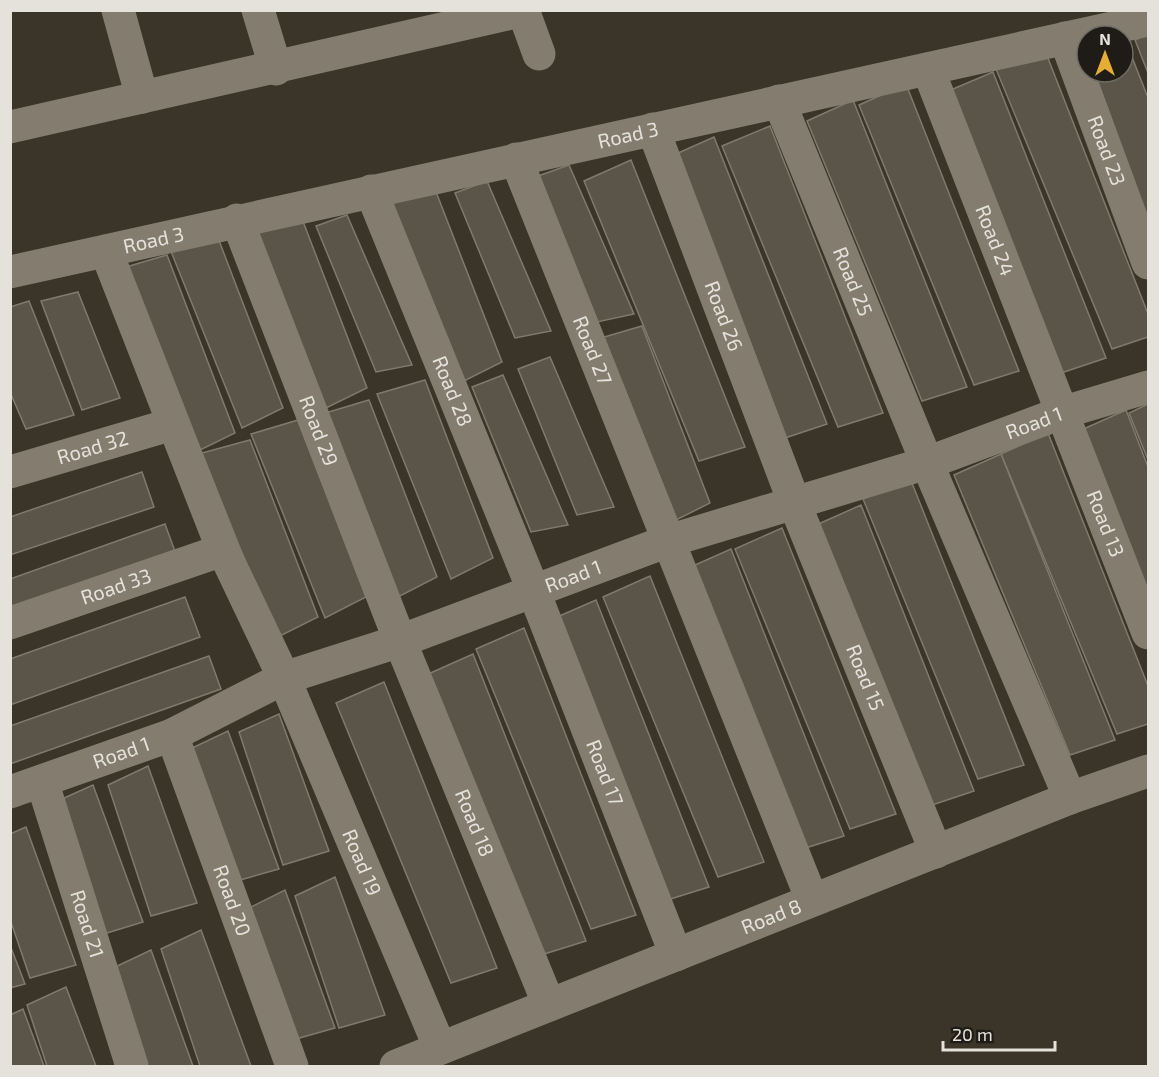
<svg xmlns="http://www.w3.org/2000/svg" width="1159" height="1077" font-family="'Exo 2',sans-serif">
  <rect width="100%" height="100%" fill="#3a3429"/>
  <g fill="#5b5448" stroke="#80796d" stroke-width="1.5">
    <polygon points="1121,29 1148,98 1148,231 1087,72 1123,72"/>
    <polygon points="1148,34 1148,73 1135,40"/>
    <polygon points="1044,48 1148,314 1148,337 1112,349 996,69"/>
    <polygon points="993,72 1106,358 1061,373 946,92"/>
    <polygon points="906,84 1019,371 974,385 859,105"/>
    <polygon points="853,100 967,387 922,401 807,121"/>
    <polygon points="770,126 883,413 838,427 722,146"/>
    <polygon points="714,137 827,424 782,439 667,158"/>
    <polygon points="631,160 745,447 699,461 584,181"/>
    <polygon points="569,165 634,314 597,322 538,176"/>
    <polygon points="487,181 551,331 515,338 455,193"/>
    <polygon points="433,184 502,362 460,383 386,198"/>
    <polygon points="299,211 367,388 326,408 251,224"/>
    <polygon points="347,215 412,365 376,372 316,226"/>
    <polygon points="215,230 283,408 242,428 168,244"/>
    <polygon points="167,255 235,433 194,453 119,269"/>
    <polygon points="78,292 120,398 82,410 41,301"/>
    <polygon points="29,301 74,415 26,429 10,392 10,307"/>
    <polygon points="642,326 710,503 668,524 594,340"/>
    <polygon points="550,357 614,507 577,515 518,369"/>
    <polygon points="503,375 568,525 531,532 472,387"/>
    <polygon points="425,380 493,558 451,579 377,394"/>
    <polygon points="369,400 437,577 396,598 322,414"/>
    <polygon points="1148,404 1148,460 1129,413"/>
    <polygon points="1126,410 1148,467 1148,600 1079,431"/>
    <polygon points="298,420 366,597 325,618 251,434"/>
    <polygon points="1048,433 1148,686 1148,724 1117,734 1001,454"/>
    <polygon points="250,440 318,617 276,638 202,453"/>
    <polygon points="1001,454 1115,740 1070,755 954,475"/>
    <polygon points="142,472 154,507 10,555 10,517"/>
    <polygon points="910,478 1024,765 978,779 863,499"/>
    <polygon points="861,505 974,791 929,806 814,526"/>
    <polygon points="165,524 176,554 10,612 10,579"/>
    <polygon points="782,528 896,814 850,829 735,549"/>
    <polygon points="731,549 844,836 799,850 684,570"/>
    <polygon points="650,576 764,862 718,877 603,597"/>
    <polygon points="185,597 200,637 10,705 10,659"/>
    <polygon points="596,600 709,887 664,901 548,621"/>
    <polygon points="524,628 636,915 591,929 476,649"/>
    <polygon points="473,654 586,941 541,955 426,675"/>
    <polygon points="209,656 221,689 10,764 10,726"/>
    <polygon points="384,682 497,968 451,983 336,703"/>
    <polygon points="279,714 329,851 283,865 239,732"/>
    <polygon points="228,731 279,869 233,882 188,750"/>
    <polygon points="148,766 197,903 151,916 108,785"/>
    <polygon points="93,785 143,922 97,936 53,803"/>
    <polygon points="26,827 76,965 30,978 10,919 10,834"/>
    <polygon points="335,877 385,1015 339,1028 295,896"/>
    <polygon points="285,890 335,1028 289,1041 245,910"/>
    <polygon points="201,930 251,1066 200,1066 161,949"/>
    <polygon points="10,945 25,984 10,988"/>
    <polygon points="151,950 193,1066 143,1066 111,969"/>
    <polygon points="66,987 96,1066 47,1066 27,1005"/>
    <polygon points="23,1009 44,1066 10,1066 10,1015"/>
  </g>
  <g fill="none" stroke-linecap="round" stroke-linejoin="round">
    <g stroke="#837c6f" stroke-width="33">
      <polyline points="118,10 142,97"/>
      <polyline points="258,10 276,69"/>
      <polyline points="523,10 539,54"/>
      <path id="s1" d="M1065 38 1148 263"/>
      <path id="s2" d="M928 69 1148 633"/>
      <path id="s3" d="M779 101 927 463 1070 798"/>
      <polyline points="10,127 525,10"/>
      <path id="s4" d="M653 129 794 502 936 852"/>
      <path id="s5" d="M516 159 812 900"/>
      <path id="s6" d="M371 191 534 592 676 955"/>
      <path id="s7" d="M237 220 400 641 549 1005"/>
      <path id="s8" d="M106 251 223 550 284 678 440 1048"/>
      <path id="s9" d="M10 272 1148 20"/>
      <path id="s10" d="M10 472 173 424"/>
      <path id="s11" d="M10 623 223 550"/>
      <path id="s12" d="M172 735 292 1066"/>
      <path id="s13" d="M42 781 132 1066"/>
      <path id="s14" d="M10 792 172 735 284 678 400 641 668 541 927 463 1061 413 1148 387"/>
      <path id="s15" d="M396 1066 1070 798 1148 771"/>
    </g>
  </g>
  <g text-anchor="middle" stroke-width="6" stroke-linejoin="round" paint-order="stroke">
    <g font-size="20" fill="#e5e2db" stroke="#1f1c17">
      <text dy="7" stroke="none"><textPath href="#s9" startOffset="633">Road 3</textPath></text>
      <text dy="7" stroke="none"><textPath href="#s1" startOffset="120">Road 23</textPath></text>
      <text dy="7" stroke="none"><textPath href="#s9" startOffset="147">Road 3</textPath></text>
      <text dy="7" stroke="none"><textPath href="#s2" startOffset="184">Road 24</textPath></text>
      <text dy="7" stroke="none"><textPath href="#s3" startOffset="195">Road 25</textPath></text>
      <text dy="7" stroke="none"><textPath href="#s4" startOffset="200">Road 26</textPath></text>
      <text dy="7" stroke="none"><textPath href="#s5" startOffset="206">Road 27</textPath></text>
      <text dy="7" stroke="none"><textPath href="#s6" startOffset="216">Road 28</textPath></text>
      <text dy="7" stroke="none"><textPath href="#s14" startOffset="1090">Road 1</textPath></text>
      <text dy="7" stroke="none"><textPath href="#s7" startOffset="226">Road 29</textPath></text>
      <text dy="7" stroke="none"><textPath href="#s10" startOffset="86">Road 32</textPath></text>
      <text dy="7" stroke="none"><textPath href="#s2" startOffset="488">Road 13</textPath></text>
      <text dy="7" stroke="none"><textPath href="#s14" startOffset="604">Road 1</textPath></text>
      <text dy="7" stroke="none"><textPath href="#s11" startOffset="112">Road 33</textPath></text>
      <text dy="7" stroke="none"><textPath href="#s4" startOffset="588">Road 15</textPath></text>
      <text dy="7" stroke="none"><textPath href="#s14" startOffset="118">Road 1</textPath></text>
      <text dy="7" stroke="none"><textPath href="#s6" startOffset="627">Road 17</textPath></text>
      <text dy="7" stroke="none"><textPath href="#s7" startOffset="648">Road 18</textPath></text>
      <text dy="7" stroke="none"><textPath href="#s8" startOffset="663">Road 19</textPath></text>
      <text dy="7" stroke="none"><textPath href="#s12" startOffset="176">Road 20</textPath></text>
      <text dy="7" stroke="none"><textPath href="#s15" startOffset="404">Road 8</textPath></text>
      <text dy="7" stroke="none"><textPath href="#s13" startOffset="150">Road 21</textPath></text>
    </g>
  </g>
  <rect width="1159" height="1077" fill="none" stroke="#e5e2db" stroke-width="24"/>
  <g transform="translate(1105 54)"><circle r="28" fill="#1f1c17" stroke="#6e6b65" stroke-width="1.5"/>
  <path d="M0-4.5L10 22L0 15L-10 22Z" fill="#e6ad36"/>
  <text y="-9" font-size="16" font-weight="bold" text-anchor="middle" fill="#e5e2db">N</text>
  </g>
  <path d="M943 1041v9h112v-9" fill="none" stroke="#e5e2db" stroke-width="3"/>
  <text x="952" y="1041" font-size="18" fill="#e5e2db" stroke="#1f1c17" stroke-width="4.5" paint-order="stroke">20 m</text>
</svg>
